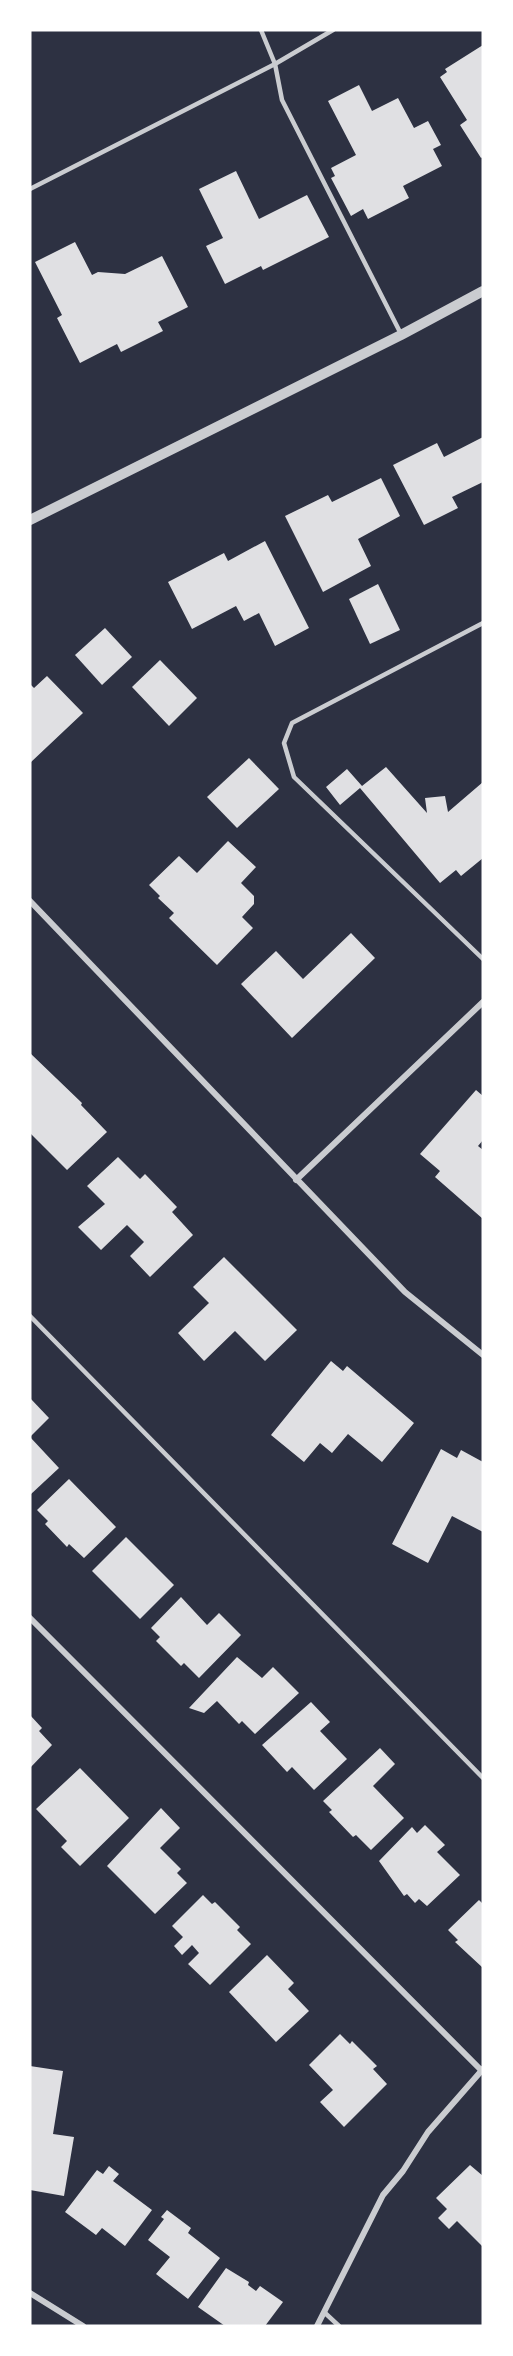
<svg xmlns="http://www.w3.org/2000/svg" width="513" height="2356" font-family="Poppins,sans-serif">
  <rect width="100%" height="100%" fill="#2d3142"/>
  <g fill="#e0e0e3">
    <polygon points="483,45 483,157 481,158 460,125 467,120 440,77 447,72 445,69"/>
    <polygon points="359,85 372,111 398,98 414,128 428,121 441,145 433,149 442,166 403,186 409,198 368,219 363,209 351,216 331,178 335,176 331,168 356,155 328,101"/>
    <polygon points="236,171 259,219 307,195 329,237 263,270 261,266 225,284 206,246 223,238 199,189"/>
    <polygon points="75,242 92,275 98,272 125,274 162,256 188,307 158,322 163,331 121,352 117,344 80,363 57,318 62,315 35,262"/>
    <polygon points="483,437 483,482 452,497 458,508 424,525 393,465 437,443 444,457"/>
    <polygon points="381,478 400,516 358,539 371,566 323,592 285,516 328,495 332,502"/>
    <polygon points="265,541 309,628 275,646 259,613 244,621 236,606 192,629 168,582 224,553 228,561"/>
    <polygon points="378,584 400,630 370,644 349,599"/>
    <polygon points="105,628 132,657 102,685 75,655"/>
    <polygon points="160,660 197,698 169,726 132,687"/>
    <polygon points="47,676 83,713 30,763 30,684 34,688"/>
    <polygon points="249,758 279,789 237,828 207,797"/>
    <polygon points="386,767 427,813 425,798 445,796 448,812 483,782 483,858 461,876 456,870 440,883 360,788 340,805 326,787 347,769 362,786"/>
    <polygon points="228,841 256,867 241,883 254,896 254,904 242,917 253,928 217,965 169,918 174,913 158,898 160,896 149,885 179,856 197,873"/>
    <polygon points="351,933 375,958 292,1038 241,984 276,951 303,979"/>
    <polygon points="30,1053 82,1103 81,1105 107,1132 67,1170 30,1133"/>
    <polygon points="476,1090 483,1096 483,1140 478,1146 483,1150 483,1219 435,1177 440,1171 420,1154"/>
    <polygon points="118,1157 140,1179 145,1174 177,1207 172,1212 193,1235 150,1277 130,1256 144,1242 127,1225 101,1250 78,1227 105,1204 87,1186"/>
    <polygon points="224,1257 297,1330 265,1361 235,1331 204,1361 178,1333 209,1303 193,1287"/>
    <polygon points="331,1361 343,1371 347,1366 414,1423 382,1462 348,1434 332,1453 320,1443 304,1462 271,1435"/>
    <polygon points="30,1398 49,1418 30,1437"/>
    <polygon points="30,1437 59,1468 30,1495"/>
    <polygon points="441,1449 457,1458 461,1450 483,1462 483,1532 452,1516 428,1563 392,1544"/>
    <polygon points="69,1479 116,1527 84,1558 69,1544 67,1547 45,1524 48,1521 37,1510"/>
    <polygon points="126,1537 174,1585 140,1619 92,1571"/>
    <polygon points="181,1597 207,1625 219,1613 241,1635 199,1678 184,1663 181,1666 156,1641 160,1637 151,1628"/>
    <polygon points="237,1657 262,1678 273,1667 299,1693 255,1734 242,1721 239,1724 217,1701 204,1713 189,1708"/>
    <polygon points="311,1702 330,1722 320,1731 347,1759 314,1790 292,1767 287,1772 262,1745"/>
    <polygon points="30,1715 42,1728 39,1731 52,1745 30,1768"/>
    <polygon points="380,1748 395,1764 373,1786 404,1818 371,1850 356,1835 353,1837 329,1812 332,1810 323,1801"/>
    <polygon points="80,1768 129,1818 80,1866 61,1847 67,1841 36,1809"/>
    <polygon points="161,1808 180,1828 160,1848 181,1869 177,1873 187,1883 155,1914 107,1866"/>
    <polygon points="425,1825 445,1845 437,1852 460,1875 427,1906 419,1899 415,1903 407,1894 404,1896 379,1861 412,1827 417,1833"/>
    <polygon points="203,1895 212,1904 215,1902 240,1927 237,1930 251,1944 210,1985 188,1964 199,1953 192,1945 182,1955 174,1946 183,1937 172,1926"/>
    <polygon points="479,1900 483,1904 483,1968 455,1942 458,1940 448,1930"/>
    <polygon points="267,1955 294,1983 288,1989 309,2011 276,2042 229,1992"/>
    <polygon points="340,2034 350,2044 352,2041 377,2066 373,2069 387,2084 344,2127 320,2102 333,2090 309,2065"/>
    <polygon points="30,2066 63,2071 53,2134 74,2137 64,2196 30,2190"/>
    <polygon points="470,2165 483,2176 482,2246 457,2221 449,2229 438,2218 447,2209 436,2198"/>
    <polygon points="109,2166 119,2174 113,2181 152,2210 125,2246 102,2228 96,2235 65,2212 97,2170 103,2174"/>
    <polygon points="167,2210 191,2228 188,2233 220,2258 188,2299 156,2274 170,2257 148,2240 164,2219 161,2217"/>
    <polygon points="226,2268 249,2282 248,2285 256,2291 260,2286 283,2302 265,2326 225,2326 198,2307"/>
  </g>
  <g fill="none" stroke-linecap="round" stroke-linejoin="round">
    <g stroke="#caccd0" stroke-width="4.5">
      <polyline points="261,30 275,64 282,100 401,334"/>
      <polyline points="30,189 275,64 333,30"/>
      <polyline points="483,623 292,723 284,743 294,777 483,959"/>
      <polyline points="30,1316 483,1778"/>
      <polyline points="324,2312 339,2326"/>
    </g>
    <g stroke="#caccd0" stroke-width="6">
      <polyline points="30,901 405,1292 483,1355"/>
      <polyline points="296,1180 483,1002"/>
      <polyline points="30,1618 483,2072"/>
      <polyline points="30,2293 83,2326"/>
      <polyline points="317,2326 383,2195 403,2171 428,2132 483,2069"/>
    </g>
    <polyline stroke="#caccd0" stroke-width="10" points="30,520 401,335 483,291"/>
  </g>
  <rect width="513" height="2356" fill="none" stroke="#ffffff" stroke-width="63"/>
</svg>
